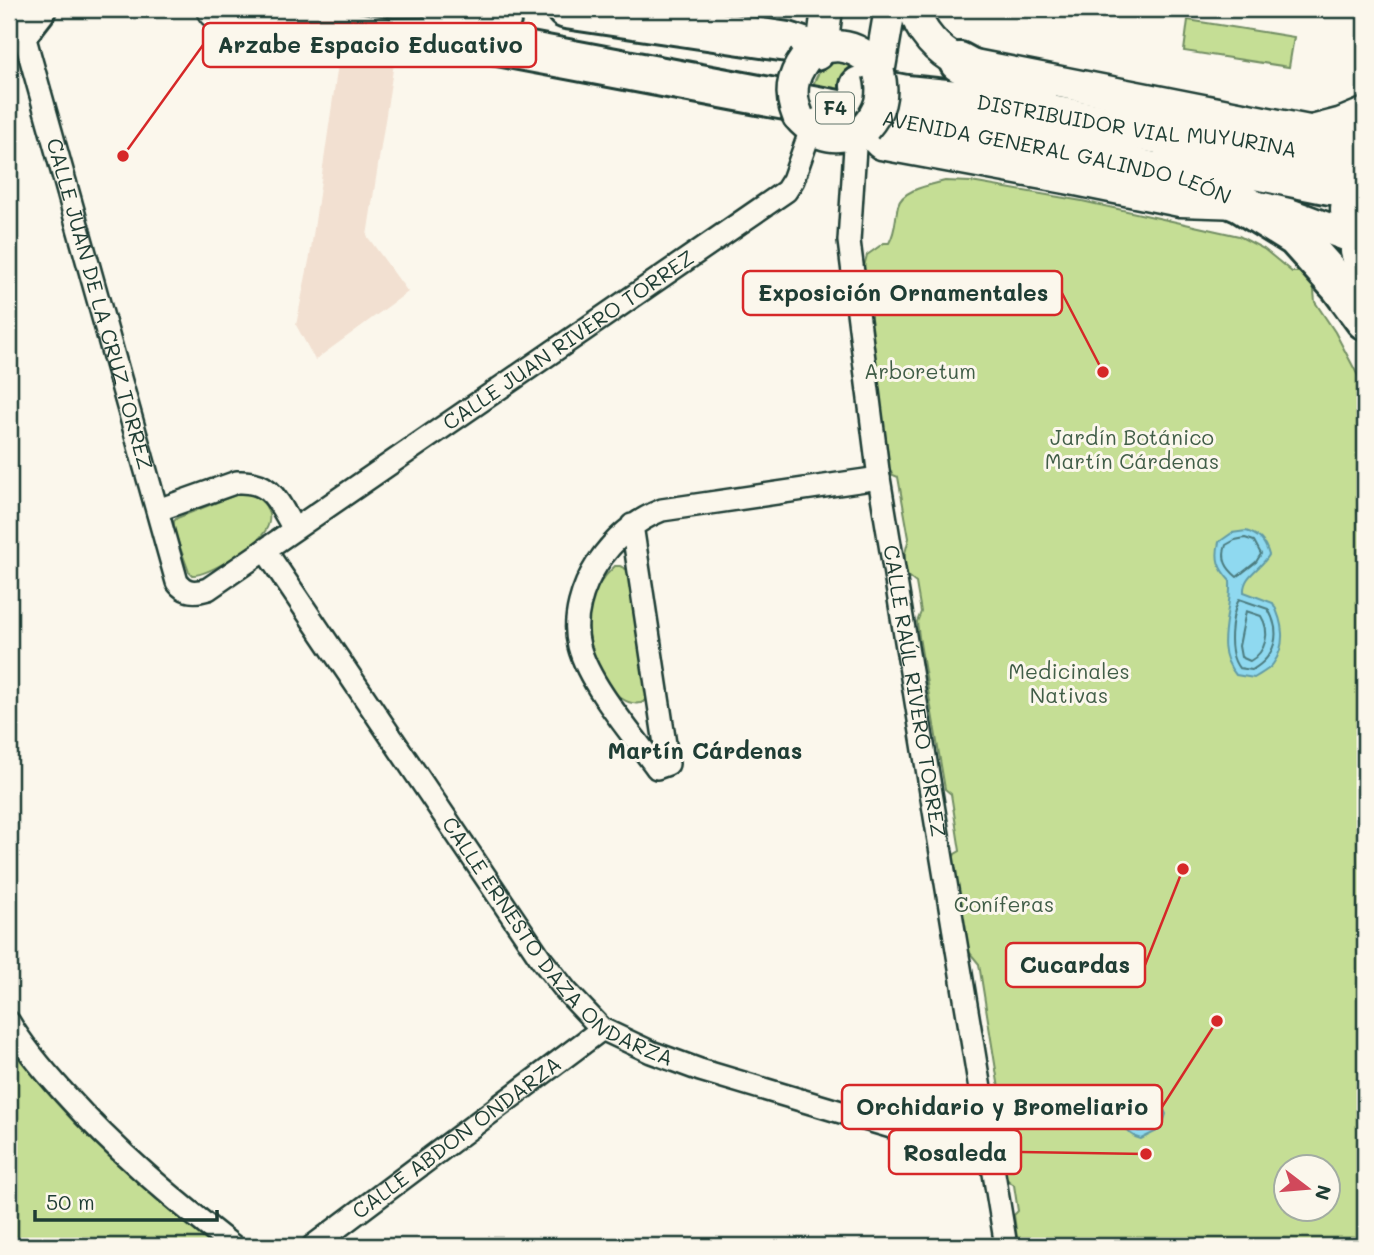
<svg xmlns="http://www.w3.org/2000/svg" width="1374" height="1255" font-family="Mali,sans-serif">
  <rect width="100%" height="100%" fill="#fbf7ec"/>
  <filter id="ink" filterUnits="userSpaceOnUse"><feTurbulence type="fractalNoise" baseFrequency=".0143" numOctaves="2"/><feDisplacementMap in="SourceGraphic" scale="14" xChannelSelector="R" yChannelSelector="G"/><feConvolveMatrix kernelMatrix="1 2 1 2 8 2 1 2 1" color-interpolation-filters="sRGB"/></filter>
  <g filter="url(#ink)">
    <polygon fill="#f2e0d1" points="339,57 394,63 367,236 408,292 315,360 296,325 310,256"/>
    <g fill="#c5de95" stroke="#728e64" stroke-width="2" fill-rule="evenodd">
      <polygon points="1188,20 1294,37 1289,67 1184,51"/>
      <path d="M842 60 851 61 872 92 812 93C814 74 823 63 842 60Z"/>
      <path d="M945 181 971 182 1082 201 1239 236 1264 249 1292 272H1304L1313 279 1315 302 1335 332 1365 389V1246H1018L1014 1215 1018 1211 1014 1185 1000 1174 998 1131 1005 1126 979 964 965 947 948 867 955 854 960 851 951 794 945 789 919 637 917 622 921 612 916 583 905 574V553L909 538 898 477 893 475 887 464 860 281 867 255 884 243H889C896 231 895 219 898 206 902 189 931 185 945 181ZM1286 1168H1328V1210H1286Z"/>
      <path d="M240 493C262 493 279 514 263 534 253 547 208 576 192 575L189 572 174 531V521L177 518Z"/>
      <path d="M615 566H620L628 570 647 691 645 701 641 703C615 708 596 667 591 646 588 632 588 616 591 602 595 587 604 576 615 566Z"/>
      <path d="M9 1043C64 1123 139 1185 213 1246H9Z"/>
    </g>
    <g fill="#8fd9f0" stroke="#629ba5" stroke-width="2">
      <path d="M1246 531C1259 535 1265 541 1269 555 1261 569 1243 575 1244 592L1273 603C1283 622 1287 645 1273 664 1269 670 1260 674 1254 678L1236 675C1212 647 1232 615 1230 581 1218 568 1215 559 1219 542L1232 533Z"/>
      <path d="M1147 1094 1163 1108 1166 1114 1161 1129 1141 1139C1124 1135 1114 1112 1124 1098L1139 1105 1143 1096Z"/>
    </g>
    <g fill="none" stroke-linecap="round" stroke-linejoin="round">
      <g stroke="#4c7b7f" stroke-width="2">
        <path d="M1245 538 1254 541 1261 554 1256 562 1237 577C1226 568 1221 559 1226 545L1235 540Z"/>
        <path d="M1239 599 1268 609C1282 633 1276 656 1252 670L1239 668C1226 652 1231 616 1239 599Z"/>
        <path d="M1246 611 1261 616C1271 632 1266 652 1250 661L1241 657 1239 646Z"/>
        <path d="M1149 1107 1159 1114C1157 1125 1149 1131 1138 1131L1130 1121 1128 1113 1131 1111 1140 1112Z"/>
      </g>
      <g stroke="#1f3d34" stroke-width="26">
        <g id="street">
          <path id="s1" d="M19 17 177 582C185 593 195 593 208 589L786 191 793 180 811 129"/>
          <path id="s2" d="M856 132 849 241 879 478 1006 1246"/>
          <path d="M158 510 237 482C272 480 278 502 294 529"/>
          <path d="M632 525 668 764 657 768C633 735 589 685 579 646 572 619 582 587 597 564 613 540 634 521 662 510L879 478"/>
          <path id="s3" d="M265 550 541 959 567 992 602 1029 651 1052 700 1070 918 1135 941 1139 986 1134"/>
          <path d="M9 1022C24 1048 45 1072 65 1094 116 1151 173 1199 233 1246"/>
          <path id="s4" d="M313 1246 602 1029"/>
        </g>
      </g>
      <g stroke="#1f3d34" stroke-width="35">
        <g id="secondary">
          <path d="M915 9C919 32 938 51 959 62L1314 132 1359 143 1365 147"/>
          <polyline points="822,48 827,9"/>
          <path d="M805 59C831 37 863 45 879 73"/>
          <polyline points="879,73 890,9"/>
          <path d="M798 116C817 138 839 142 865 128L881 144 1071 179 1180 201 1241 203 1289 214 1351 237"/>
          <path d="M1358 248C1342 224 1340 191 1365 171"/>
        </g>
      </g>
      <g stroke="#1f3d34" stroke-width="38">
        <polyline id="primary" points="1314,132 1341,125 1365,115"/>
      </g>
      <g stroke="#1f3d34" stroke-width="44">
        <g id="highway">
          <path id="s5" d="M217 9 391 38 450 37 1078 155 1185 179 1241 203 1296 237 1340 286 1365 320"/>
          <polyline points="443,9 501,20"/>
          <polyline points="566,9 788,42 815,51"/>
          <polyline points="22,27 36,9"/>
          <polyline points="959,62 987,77 1037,92"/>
          <path id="s6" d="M860 86 906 95 976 102 1158 134 1230 138 1365 164"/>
          <polyline points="1174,154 1331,185 1360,175"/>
          <polyline points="1360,251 1365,269"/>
        </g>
      </g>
      <use href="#street" stroke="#fbf7ec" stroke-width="21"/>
      <use href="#secondary" stroke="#fbf7ec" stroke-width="30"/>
      <use href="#primary" stroke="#fbf7ec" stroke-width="33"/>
      <use href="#highway" stroke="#fbf7ec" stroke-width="38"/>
      <g stroke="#1f3d34" stroke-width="35" stroke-linecap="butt">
        <g id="secondary-bridge">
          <path d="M798 116C789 94 791 78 805 59"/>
          <path d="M865 128C880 111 885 96 879 73"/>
        </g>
      </g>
      <use href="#secondary-bridge" stroke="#fbf7ec" stroke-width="30"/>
    </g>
  </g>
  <g text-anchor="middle" stroke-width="6" stroke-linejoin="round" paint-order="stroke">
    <rect fill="#fbf7ec" stroke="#61756b" stroke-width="2" x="816" y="92.5" width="38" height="31" rx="5"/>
    <g font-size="19" font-weight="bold" fill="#1f3d34">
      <text x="835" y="115">F4</text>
    </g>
    <g font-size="21" fill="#1f3d34" stroke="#fbf7ec">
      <text dy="7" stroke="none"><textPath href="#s6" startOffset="280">DISTRIBUIDOR VIAL MUYURINA</textPath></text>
      <text dy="7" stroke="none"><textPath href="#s5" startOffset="854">AVENIDA GENERAL GALINDO LEÓN</textPath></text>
      <text dy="7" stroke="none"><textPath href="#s1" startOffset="298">CALLE JUAN DE LA CRUZ TORREZ</textPath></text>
      <text dy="7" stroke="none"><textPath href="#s1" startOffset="1059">CALLE JUAN RIVERO TORREZ</textPath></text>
      <text dy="7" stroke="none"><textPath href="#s2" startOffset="564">CALLE RAÚL RIVERO TORREZ</textPath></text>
      <text dy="7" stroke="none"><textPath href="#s3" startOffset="494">CALLE ERNESTO DAZA ONDARZA</textPath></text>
      <text dy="7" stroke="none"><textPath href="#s4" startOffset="180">CALLE ABDON ONDARZA</textPath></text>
    </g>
    <g font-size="21" fill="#405d47" stroke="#fbf7ec">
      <text x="920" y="379">Arboretum</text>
      <text x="1132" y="445">Jardín Botánico<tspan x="1132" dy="24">Martín Cárdenas</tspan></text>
      <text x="1069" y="679">Medicinales<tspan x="1069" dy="24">Nativas</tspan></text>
      <text x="1004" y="912">Coníferas</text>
    </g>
    <g font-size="23" font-weight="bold" fill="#1f3d34" stroke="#fbf7ec">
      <text x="705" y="759">Martín Cárdenas</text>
    </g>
  </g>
  <path fill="none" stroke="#d62828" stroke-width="2.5" d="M123 156L203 45M1103 372L1062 293M1183 869L1145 965M1217 1021L1162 1107M1146 1154L1021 1152"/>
  <g fill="#d62828" stroke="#fbf7ec" stroke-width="2.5">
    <circle cx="123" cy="156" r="7"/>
    <circle cx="1103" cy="372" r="7"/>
    <circle cx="1183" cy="869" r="7"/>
    <circle cx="1217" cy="1021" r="7"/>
    <circle cx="1146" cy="1154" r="7"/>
  </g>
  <g fill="#fbf7ec" stroke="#d62828" stroke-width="2.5">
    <rect x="203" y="23" width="333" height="44" rx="7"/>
    <rect x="743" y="271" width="319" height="44" rx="7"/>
    <rect x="1006" y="943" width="139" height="44" rx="7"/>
    <rect x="842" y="1085" width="320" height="44" rx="7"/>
    <rect x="889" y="1130" width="132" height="44" rx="7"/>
  </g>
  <g font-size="23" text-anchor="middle" font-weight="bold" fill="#1f3d34">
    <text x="370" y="53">Arzabe Espacio Educativo</text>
    <text x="903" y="301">Exposición Ornamentales</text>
    <text x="1075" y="973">Cucardas</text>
    <text x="1002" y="1115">Orchidario y Bromeliario</text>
    <text x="955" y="1161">Rosaleda</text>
  </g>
  <rect width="1374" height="1255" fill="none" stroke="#fbf7ec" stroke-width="35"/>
  <rect x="18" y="18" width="1339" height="1220" fill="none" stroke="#1f3d34" stroke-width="2.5" filter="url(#ink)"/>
  <g transform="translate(1307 1188) rotate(106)"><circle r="33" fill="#fbf7ec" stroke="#a3ada2" stroke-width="2"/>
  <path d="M0-5L12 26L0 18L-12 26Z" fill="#d1495b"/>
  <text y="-10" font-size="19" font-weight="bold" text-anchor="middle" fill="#1f3d34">N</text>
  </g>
  <path d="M35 1210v10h182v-10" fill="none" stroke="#1f3d34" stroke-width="3.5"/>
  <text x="46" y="1210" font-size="21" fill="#1f3d34" stroke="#fbf7ec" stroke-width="5" paint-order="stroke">50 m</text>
</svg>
